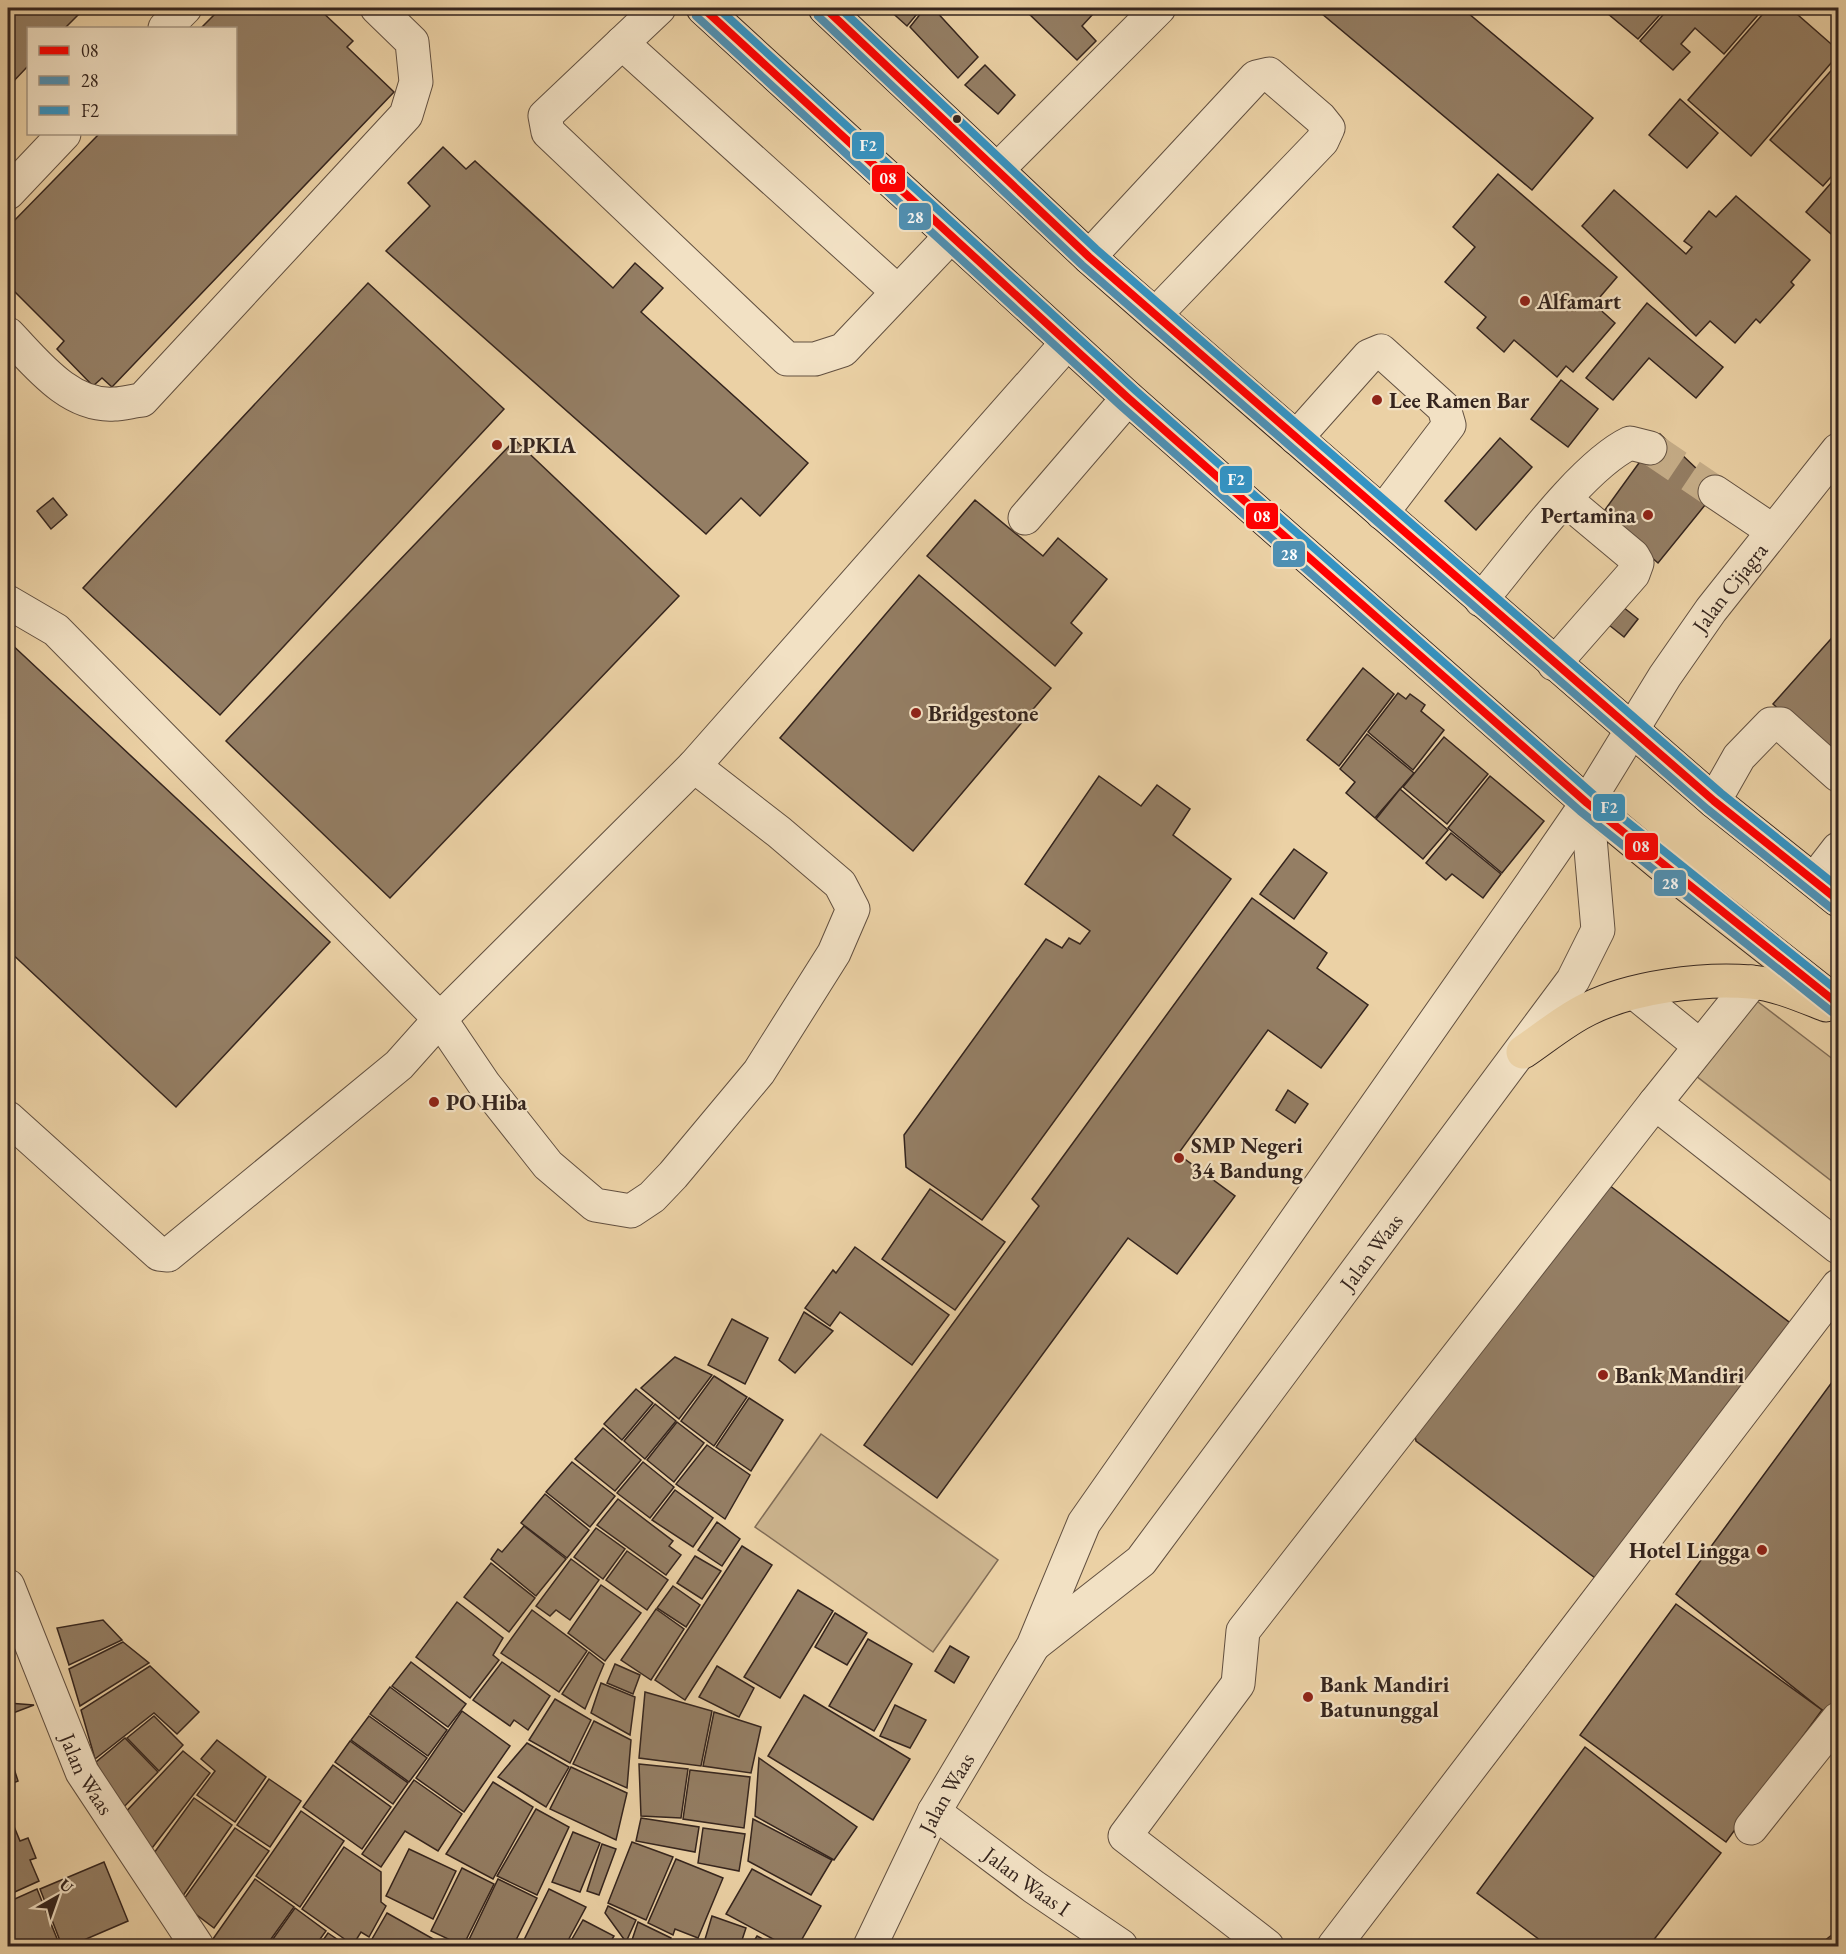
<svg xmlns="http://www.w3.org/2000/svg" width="1846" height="1954" font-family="'EB Garamond',serif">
  <rect width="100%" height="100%" fill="#ebd1a5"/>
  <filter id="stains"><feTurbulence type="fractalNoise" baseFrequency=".00333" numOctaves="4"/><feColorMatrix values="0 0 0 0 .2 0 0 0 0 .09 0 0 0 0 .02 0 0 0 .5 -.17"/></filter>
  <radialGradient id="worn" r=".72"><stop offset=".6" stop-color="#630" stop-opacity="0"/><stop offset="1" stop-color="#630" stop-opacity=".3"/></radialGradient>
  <g fill="#ccb48e" stroke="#806c56" stroke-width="1.5">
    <polygon points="1749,995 1838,1063 1838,1186 1691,1072"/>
    <polygon points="821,1434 998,1560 933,1652 755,1527"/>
  </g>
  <g fill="#947e64" stroke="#35251e" stroke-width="1.5">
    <polygon points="8,8 85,8 65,28 28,28 28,66 11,84 8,81"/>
    <polygon points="221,8 304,8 307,10 318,8 353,41 347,47 394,92 112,387 102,378 93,386 57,349 64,341 8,285 8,227 99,134 236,134 236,28 201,28"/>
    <polygon points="887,8 922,8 907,26"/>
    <polygon points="925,8 933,8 978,57 958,78 910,27"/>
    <polygon points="1028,8 1087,8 1093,14 1082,26 1096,41 1077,60 1025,10"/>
    <polygon points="1315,8 1462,8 1593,118 1532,190"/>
    <polygon points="1601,8 1666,8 1638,39"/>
    <polygon points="1669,8 1764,8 1724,54 1695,28 1681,44 1690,52 1673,70 1640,41"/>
    <polygon points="1768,8 1790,8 1838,50 1838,55 1751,156 1688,100"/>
    <polygon points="985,65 1015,95 998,114 965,85"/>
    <polygon points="1836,65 1838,67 1838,169 1823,186 1770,140"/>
    <polygon points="1680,99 1718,133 1687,168 1649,135"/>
    <polygon points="443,147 466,169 475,161 613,288 635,263 663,288 641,312 808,463 760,516 741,498 706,534 386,251 430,206 408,183"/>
    <polygon points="1498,174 1617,277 1594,304 1615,323 1573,372 1566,366 1557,377 1514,340 1504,352 1477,328 1486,317 1445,282 1475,247 1453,227"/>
    <polygon points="1838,175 1838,240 1806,212"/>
    <polygon points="1614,190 1686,254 1692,247 1684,241 1709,211 1716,217 1736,196 1810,260 1791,282 1794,285 1760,323 1756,319 1735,343 1710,321 1696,336 1582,226"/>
    <polygon points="368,283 504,409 220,715 83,588"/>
    <polygon points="1647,303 1723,367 1696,398 1649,358 1613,400 1586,378"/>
    <polygon points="1561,380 1598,409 1568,447 1531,419"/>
    <polygon points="1660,434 1718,489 1658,563 1602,514"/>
    <polygon points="1500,438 1532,467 1476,530 1445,501"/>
    <polygon points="515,440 679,596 390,898 226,741"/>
    <polygon points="53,498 67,515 51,529 37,511"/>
    <polygon points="975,500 1043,556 1058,538 1107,579 1071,623 1082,633 1055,666 927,556"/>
    <polygon points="919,575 1051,688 913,851 780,738"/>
    <polygon points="1623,607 1638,619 1624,637 1609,625"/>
    <polygon points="1838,631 1838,764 1773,704"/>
    <polygon points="8,641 330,942 176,1107 8,950"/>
    <polygon points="1363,668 1394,694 1339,766 1307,740"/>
    <polygon points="1398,693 1406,699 1410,694 1425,705 1421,711 1444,730 1413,770 1368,732"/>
    <polygon points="1367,734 1414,773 1375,818 1346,793 1355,782 1340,769"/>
    <polygon points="1444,737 1488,774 1447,824 1403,787"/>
    <polygon points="1099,776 1141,806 1157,785 1190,809 1173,835 1231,879 982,1220 906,1167 904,1135 1046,939 1062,948 1069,938 1080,944 1090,931 1025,884"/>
    <polygon points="1490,776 1544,821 1502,873 1448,828"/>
    <polygon points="1400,789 1448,830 1423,859 1376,819"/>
    <polygon points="1451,833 1501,874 1483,898 1452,874 1446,880 1426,863"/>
    <polygon points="1294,849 1327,873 1294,919 1260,894"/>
    <polygon points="1252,898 1327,953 1317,968 1368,1005 1321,1068 1268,1030 1178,1154 1235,1196 1177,1274 1128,1238 937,1498 864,1445 1039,1206 1032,1199"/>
    <polygon points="1288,1090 1308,1104 1295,1123 1276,1110"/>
    <polygon points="1601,1179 1793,1325 1599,1581 1416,1441 1413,1426"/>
    <polygon points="930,1189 1005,1242 955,1310 882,1259"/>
    <polygon points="855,1247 949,1315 912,1365 840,1312 830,1326 805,1308 833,1270 836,1273"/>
    <polygon points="804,1312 833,1331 795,1373 779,1360"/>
    <polygon points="732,1319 768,1338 745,1384 708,1365"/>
    <polygon points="675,1357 712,1375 679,1419 641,1388"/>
    <polygon points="1838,1374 1838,1712 1835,1717 1822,1710 1676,1594"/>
    <polygon points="714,1376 747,1397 714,1446 681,1421"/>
    <polygon points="636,1389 653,1403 622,1440 604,1424"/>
    <polygon points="749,1398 783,1420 751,1471 716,1447"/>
    <polygon points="655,1404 676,1421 645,1459 624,1441"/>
    <polygon points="677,1422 704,1443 674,1482 647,1460"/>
    <polygon points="603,1428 641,1460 615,1491 575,1459"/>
    <polygon points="707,1445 750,1475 725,1519 676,1484"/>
    <polygon points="572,1462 615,1496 590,1527 546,1492"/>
    <polygon points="643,1462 674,1487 650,1518 617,1493"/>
    <polygon points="675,1490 713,1518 693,1547 652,1520"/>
    <polygon points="545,1494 589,1530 567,1558 521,1523"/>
    <polygon points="618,1499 673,1541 669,1546 681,1555 666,1575 597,1525"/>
    <polygon points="717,1522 740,1539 722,1566 698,1550"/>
    <polygon points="524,1526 566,1559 536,1596 491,1559 498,1549 502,1552"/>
    <polygon points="596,1528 625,1549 603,1579 574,1557"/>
    <polygon points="742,1546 772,1565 685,1700 655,1680"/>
    <polygon points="627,1551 668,1580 647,1610 606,1580"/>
    <polygon points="695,1556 721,1571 702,1599 677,1583"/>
    <polygon points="571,1559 599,1580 570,1620 556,1610 550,1616 536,1606"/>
    <polygon points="491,1563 535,1598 509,1632 464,1597"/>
    <polygon points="601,1585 641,1613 605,1661 568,1633"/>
    <polygon points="673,1586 700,1605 686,1627 657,1608"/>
    <polygon points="798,1590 833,1611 780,1698 744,1677"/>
    <polygon points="457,1602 503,1638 493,1655 499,1660 470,1698 416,1657"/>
    <polygon points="1676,1604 1822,1710 1726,1842 1580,1735"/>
    <polygon points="656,1609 684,1629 651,1680 621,1660"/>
    <polygon points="532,1610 587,1651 559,1692 501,1653"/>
    <polygon points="835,1613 867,1633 847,1665 815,1647"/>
    <polygon points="103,1620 122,1640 69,1665 57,1628"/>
    <polygon points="8,1626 8,1646 13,1647 12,1686 8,1686"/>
    <polygon points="868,1639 912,1664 874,1731 829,1706"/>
    <polygon points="123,1642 149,1663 80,1706 69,1669"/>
    <polygon points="950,1646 969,1657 954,1683 935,1671"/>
    <polygon points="589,1652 604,1664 585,1709 562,1694"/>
    <polygon points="411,1662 466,1704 448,1727 392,1686"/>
    <polygon points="502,1662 550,1696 528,1730 514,1720 510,1726 473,1700"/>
    <polygon points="615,1664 640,1675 633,1694 607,1683"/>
    <polygon points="150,1666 199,1712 177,1734 154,1713 95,1759 81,1710"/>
    <polygon points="717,1666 754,1688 739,1717 699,1697"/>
    <polygon points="601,1683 635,1697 630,1735 591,1713"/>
    <polygon points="390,1687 447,1730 428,1756 370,1714"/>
    <polygon points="645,1692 712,1711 701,1766 639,1758"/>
    <polygon points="804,1695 910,1759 873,1820 768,1756"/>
    <polygon points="555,1699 591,1720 570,1763 529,1740"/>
    <polygon points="8,1703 34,1705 8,1715"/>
    <polygon points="895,1705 926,1720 910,1748 880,1736"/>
    <polygon points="462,1711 510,1746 464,1812 416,1778"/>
    <polygon points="714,1712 761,1727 751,1773 703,1766"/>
    <polygon points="154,1716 183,1745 159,1771 127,1738"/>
    <polygon points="369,1716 427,1758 409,1782 351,1740"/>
    <polygon points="594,1721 631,1740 627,1788 573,1764"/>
    <polygon points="125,1738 158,1772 117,1814 96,1762"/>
    <polygon points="217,1740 266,1777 235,1822 197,1795 215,1771 201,1759"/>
    <polygon points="350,1741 408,1783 393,1804 335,1762"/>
    <polygon points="527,1743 569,1767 546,1807 498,1777"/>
    <polygon points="1585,1747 1721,1853 1649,1946 1548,1946 1477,1893"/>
    <polygon points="8,1750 18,1781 8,1785"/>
    <polygon points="183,1751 210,1773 142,1861 120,1818"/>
    <polygon points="759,1758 857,1827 834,1860 755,1816"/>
    <polygon points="639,1764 688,1769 681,1818 641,1816"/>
    <polygon points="333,1765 391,1807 362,1849 303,1807"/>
    <polygon points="571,1767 627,1793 616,1840 550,1809"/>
    <polygon points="690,1770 750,1777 744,1828 683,1819"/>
    <polygon points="269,1779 301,1801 270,1847 237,1825"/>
    <polygon points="414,1780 462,1814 438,1851 405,1831 381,1867 362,1854"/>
    <polygon points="493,1782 533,1807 493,1879 446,1854"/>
    <polygon points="194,1798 232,1825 178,1903 146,1864"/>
    <polygon points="536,1809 569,1827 537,1895 497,1876"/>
    <polygon points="301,1811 344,1841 300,1907 256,1876"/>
    <polygon points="641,1818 699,1827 695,1852 636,1841"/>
    <polygon points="753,1819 832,1860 811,1895 748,1861"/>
    <polygon points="13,1824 20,1841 28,1838 36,1858 30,1860 39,1881 8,1895 8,1827"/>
    <polygon points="235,1828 269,1851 214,1928 181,1903"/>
    <polygon points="703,1828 745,1834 739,1871 698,1863"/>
    <polygon points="573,1832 600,1843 580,1892 552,1882"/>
    <polygon points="632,1842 673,1857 646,1920 608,1903"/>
    <polygon points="602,1844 616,1849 599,1895 587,1891"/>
    <polygon points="344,1847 381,1872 381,1902 386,1906 369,1937 361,1932 353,1945 302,1909"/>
    <polygon points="409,1849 456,1871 433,1919 386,1896"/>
    <polygon points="676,1859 723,1878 698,1938 675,1929 673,1935 648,1923"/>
    <polygon points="104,1862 128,1921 70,1946 62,1946 40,1889"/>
    <polygon points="462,1868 494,1884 463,1946 431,1931"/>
    <polygon points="752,1869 821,1906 798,1946 786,1946 726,1914"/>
    <polygon points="255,1879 294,1907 266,1946 208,1946"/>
    <polygon points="498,1879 537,1898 513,1946 466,1946"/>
    <polygon points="37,1889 60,1946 8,1946 8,1902"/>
    <polygon points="549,1889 586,1907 565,1946 521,1946"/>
    <polygon points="608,1906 636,1920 626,1942 605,1913"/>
    <polygon points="295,1908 326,1931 315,1946 268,1946"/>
    <polygon points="387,1913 444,1945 368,1946"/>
    <polygon points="712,1916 746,1928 740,1946 703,1946"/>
    <polygon points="583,1920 614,1936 608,1946 568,1946"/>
    <polygon points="638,1922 671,1938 669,1946 630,1946"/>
    <polygon points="1838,1930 1838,1946 1818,1946"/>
    <polygon points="328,1933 347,1946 319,1946"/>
    <polygon points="757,1936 776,1946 751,1946"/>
    <polygon points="676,1941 695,1946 674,1946"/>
  </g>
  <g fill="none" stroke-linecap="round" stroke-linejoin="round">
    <polyline stroke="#c7af8a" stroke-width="33" stroke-dasharray="33 16" stroke-linecap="butt" points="1650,448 1715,492"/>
    <g stroke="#625040" stroke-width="35">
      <g id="minor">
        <polyline points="165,28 185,8"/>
        <polyline points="622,43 659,8"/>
        <polyline points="997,170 1159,8"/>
        <polyline points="8,193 64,134"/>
        <polyline points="1089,257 1256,77 1269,74 1320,118 1328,128 1322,141 1155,315"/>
        <polyline points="898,292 622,43 545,116 548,132 787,359 815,359 843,350 951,236"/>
        <path d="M8 334C36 363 69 407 114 404 123 404 132 401 142 400L406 115 416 82 412 42 377 8"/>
        <polyline points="1296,438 1369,356 1381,351 1444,408 1449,425 1382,513"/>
        <polyline points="1715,492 1773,531"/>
        <polyline points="1025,518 1128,398"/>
        <path d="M1481 600C1518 556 1582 466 1630 443L1650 448"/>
        <polyline points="8,602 56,630 440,1019 484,1084 548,1165 595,1205 631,1211 652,1197 673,1175 759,1072 834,953 853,909 840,884 779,832 694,766"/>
        <polyline points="1554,664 1633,574 1637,563 1633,556 1566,500"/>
        <polyline points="1714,801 1739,757 1771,724 1781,724 1838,775"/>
        <polyline points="1814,880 1838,849"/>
        <polyline points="1752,982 1655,1103 1838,1247"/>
        <polyline points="1635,993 1700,1046"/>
        <polyline points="8,1118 159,1254 168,1255 399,1065 440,1019 694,766 1067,343"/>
        <path id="s1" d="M8 1586 82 1772 197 1946"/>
        <path id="s2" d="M1035 1644 1141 1561 1573 980 1598 930 1587 803"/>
        <path id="s3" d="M934 1812 1034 1887 1121 1946"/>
        <polyline points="1751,1828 1838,1719"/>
        <path id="s4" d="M870 1946 934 1812 1033 1646 1084 1523 1532 883 1587 803 1665 676 1711 610 1838 450"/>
        <polyline points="1267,1946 1125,1836 1238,1684 1243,1631 1655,1103"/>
        <polyline points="1334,1946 1838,1286"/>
      </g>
    </g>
    <g stroke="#35251e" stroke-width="35">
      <g id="highway">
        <polyline points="703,8 1128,398 1587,803 1669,871 1838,1004"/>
        <polyline points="825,8 1089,257 1155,315 1714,801 1838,900"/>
        <path d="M1523 1052C1544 1038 1565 1020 1588 1009 1632 987 1702 978 1751 982 1776 984 1803 996 1826 1005"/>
      </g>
    </g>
    <use href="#minor" stroke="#f2e1c4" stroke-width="33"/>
    <use href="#highway" stroke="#ebd1a5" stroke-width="33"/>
    <g stroke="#f2e1c4" stroke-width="12">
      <g id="bus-1">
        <polyline points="703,8 1128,398 1587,803 1838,1004"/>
        <polyline points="825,8 1089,257 1714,801 1838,900"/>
      </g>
    </g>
    <g stroke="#f2e1c4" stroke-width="12">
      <g id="bus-2">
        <polyline points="696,16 1121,406 1580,811 1832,1012"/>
        <polyline points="818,16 1082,265 1707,809 1831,908"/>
      </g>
    </g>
    <g stroke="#f2e1c4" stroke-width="12">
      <g id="bus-3">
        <polyline points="718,8 1135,390 1594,795 1838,991"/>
        <polyline points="840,8 1096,249 1721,793 1838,887"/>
      </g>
    </g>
    <use href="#bus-1" stroke="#f00" stroke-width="8"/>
    <use href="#bus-2" stroke="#4f90b3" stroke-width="8"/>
    <use href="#bus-3" stroke="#3493c3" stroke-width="8"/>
  </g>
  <circle fill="#35251e" stroke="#f2e1c4" stroke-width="2" cx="957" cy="119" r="5"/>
  <g fill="#8f2418" stroke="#f2e1c4" stroke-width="2">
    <circle cx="1525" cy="301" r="6"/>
    <circle cx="1377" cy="400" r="6"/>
    <circle cx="497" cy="445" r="6"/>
    <circle cx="1648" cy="515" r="6"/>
    <circle cx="916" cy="713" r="6"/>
    <circle cx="434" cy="1102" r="6"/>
    <circle cx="1179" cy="1158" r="6"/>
    <circle cx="1603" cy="1375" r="6"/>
    <circle cx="1762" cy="1550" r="6"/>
    <circle cx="1308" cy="1697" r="6"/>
  </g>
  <g text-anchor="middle" stroke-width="4.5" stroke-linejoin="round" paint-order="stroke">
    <g font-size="22" font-weight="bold" fill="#35251e" stroke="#f2e1c4" text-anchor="start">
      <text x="1537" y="309">Alfamart</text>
      <text x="1389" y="408">Lee Ramen Bar</text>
      <text x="509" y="453">LPKIA</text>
      <text x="1636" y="523" text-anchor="end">Pertamina</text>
      <text x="928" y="721">Bridgestone</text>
      <text x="446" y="1110">PO Hiba</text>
      <text x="1191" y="1153">SMP Negeri<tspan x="1191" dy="25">34 Bandung</tspan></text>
      <text x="1615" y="1383">Bank Mandiri</text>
      <text x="1750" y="1558" text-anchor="end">Hotel Lingga</text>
      <text x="1320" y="1692">Bank Mandiri<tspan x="1320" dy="25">Batununggal</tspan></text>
    </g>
    <g font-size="22" fill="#35251e" stroke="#f2e1c4">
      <text dy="8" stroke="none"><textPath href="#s4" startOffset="1612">Jalan Cijagra</textPath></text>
      <text dy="8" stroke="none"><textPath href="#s2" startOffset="520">Jalan Waas</textPath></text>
      <text dy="8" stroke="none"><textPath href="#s1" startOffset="204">Jalan Waas</textPath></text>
      <text dy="8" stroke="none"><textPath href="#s4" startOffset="171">Jalan Waas</textPath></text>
      <text dy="8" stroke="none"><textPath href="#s3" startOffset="116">Jalan Waas I</textPath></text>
    </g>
  </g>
  <g stroke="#f2e1c4" stroke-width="2">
    <rect x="851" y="131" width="34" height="29" rx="6" fill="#3493c3"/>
    <rect x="871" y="164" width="35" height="29" rx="6" fill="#f00"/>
    <rect x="898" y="202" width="34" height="29" rx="6" fill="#4f90b3"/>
    <rect x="1219" y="465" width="34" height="29" rx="6" fill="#3493c3"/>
    <rect x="1245" y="502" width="34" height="28" rx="6" fill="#f00"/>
    <rect x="1272" y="540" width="34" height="28" rx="6" fill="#4f90b3"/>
    <rect x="1592" y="793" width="34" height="29" rx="6" fill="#3493c3"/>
    <rect x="1624" y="832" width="35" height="29" rx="6" fill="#f00"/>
    <rect x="1653" y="869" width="34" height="28" rx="6" fill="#4f90b3"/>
  </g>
  <g font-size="16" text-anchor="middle" font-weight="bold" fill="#fff">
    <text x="868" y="151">F2</text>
    <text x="888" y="184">08</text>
    <text x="915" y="223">28</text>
    <text x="1236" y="485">F2</text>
    <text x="1262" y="522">08</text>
    <text x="1289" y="560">28</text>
    <text x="1609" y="813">F2</text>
    <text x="1641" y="852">08</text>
    <text x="1670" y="889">28</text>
  </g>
  <rect width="1846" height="1954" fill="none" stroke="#ebd1a5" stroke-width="30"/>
  <rect x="9" y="9" width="1828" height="1936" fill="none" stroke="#35251e" stroke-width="3"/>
  <rect x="15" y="15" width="1816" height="1924" fill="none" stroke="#35251e" stroke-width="1.5"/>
  <rect x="27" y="27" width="210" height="108" fill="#f2e1c4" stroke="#a69682" stroke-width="1.5"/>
  <rect x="39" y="46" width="30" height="9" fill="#ff0000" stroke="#a69682" stroke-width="1.5"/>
  <text x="81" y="57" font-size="18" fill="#35251e">08</text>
  <rect x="39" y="76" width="30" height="9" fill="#4f90b3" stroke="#a69682" stroke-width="1.5"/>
  <text x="81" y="87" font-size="18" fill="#35251e">28</text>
  <rect x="39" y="106" width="30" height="9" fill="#3493c3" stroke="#a69682" stroke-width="1.5"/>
  <text x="81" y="117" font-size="18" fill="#35251e">F2</text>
  <g transform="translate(57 1897) rotate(40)" stroke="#f2e1c4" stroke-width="4.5" paint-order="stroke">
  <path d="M0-4.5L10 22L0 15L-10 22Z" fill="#35251e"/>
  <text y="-9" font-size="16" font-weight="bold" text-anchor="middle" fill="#35251e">U</text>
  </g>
  <rect width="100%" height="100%" filter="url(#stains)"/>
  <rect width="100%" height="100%" fill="url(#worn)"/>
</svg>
